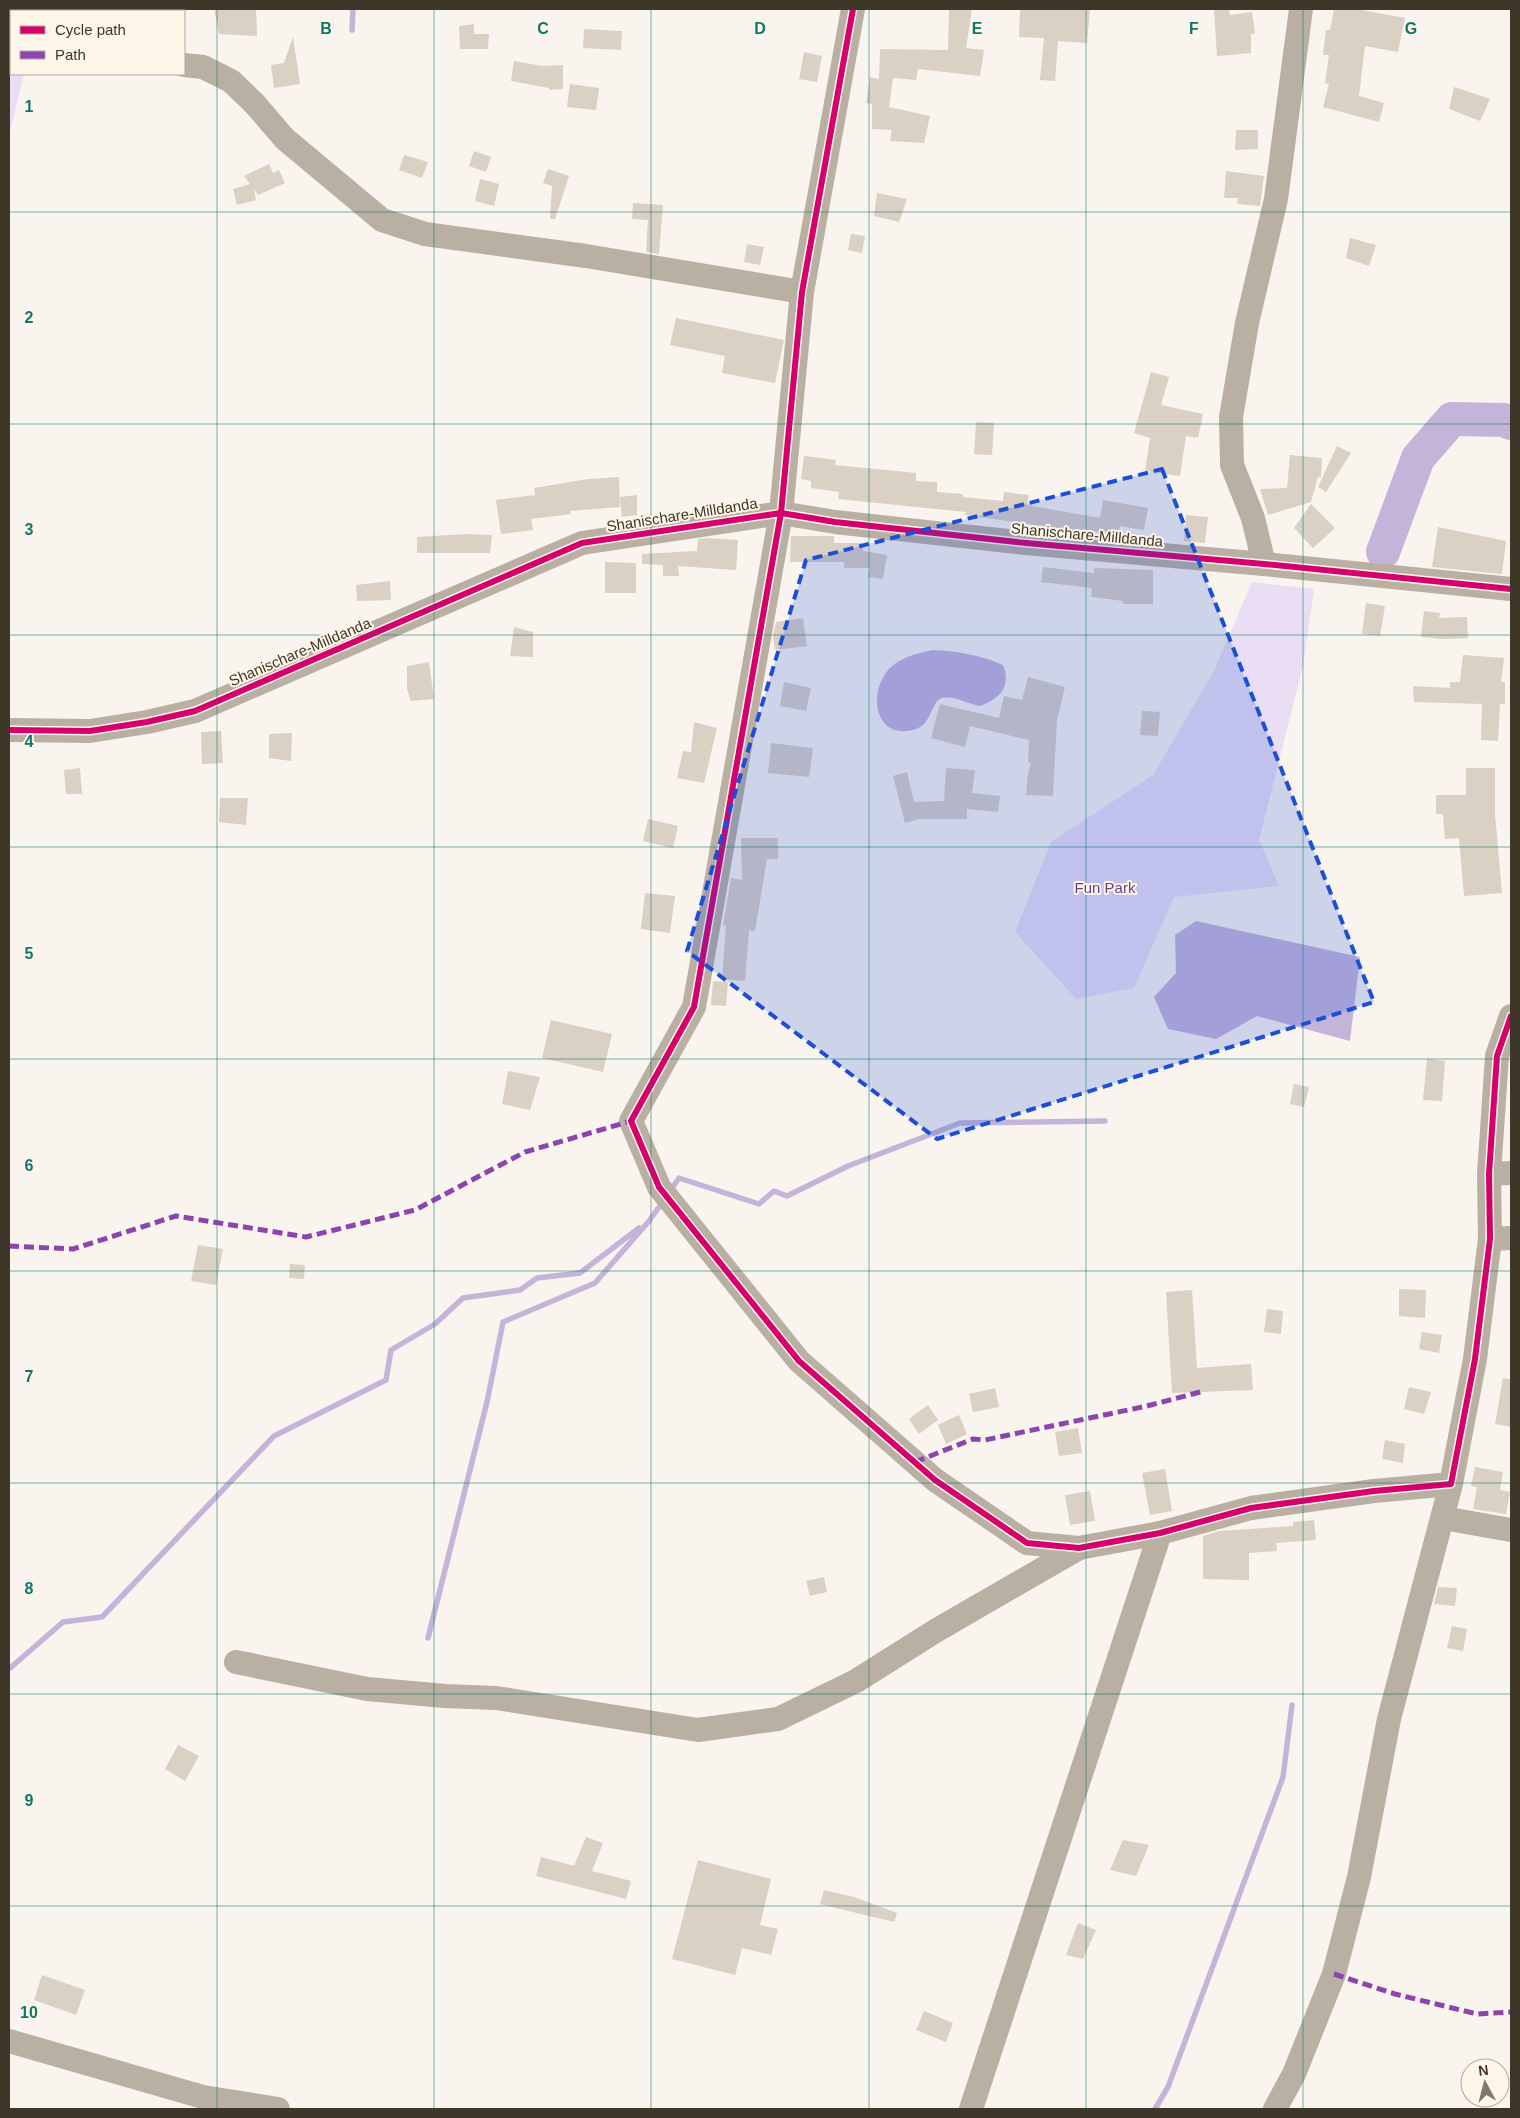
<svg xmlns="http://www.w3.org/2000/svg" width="1520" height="2118" font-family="Helvetica,sans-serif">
  <rect width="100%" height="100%" fill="#f9f4ee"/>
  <g fill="#e9def3">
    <polygon points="9,55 11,56 11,74 24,74 9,136"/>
    <polygon points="1252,582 1314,589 1303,666 1259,840 1279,886 1174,897 1134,988 1076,999 1015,932 1051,842 1153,775 1213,673"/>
  </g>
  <g fill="#c5b4da">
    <path d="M932 650C957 651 980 655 1003 665 1012 687 999 699 980 706 969 704 953 695 942 698 931 701 932 724 916 729 878 741 868 700 885 674 896 658 915 654 932 650Z"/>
    <polygon points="1196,921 1360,957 1350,1041 1257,1016 1216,1039 1168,1029 1154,997 1176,973 1175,935"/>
  </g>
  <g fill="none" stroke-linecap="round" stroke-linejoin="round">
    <g stroke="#c5b4da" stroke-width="5.5">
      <polyline points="352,30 353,9"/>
      <polyline points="670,1191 679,1178 759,1204 774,1191 787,1196 848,1166 960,1123 1105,1121"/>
      <polyline points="428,1638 487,1402 503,1322 595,1283 649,1221 664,1200"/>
      <polyline points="9,1669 63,1622 102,1617 274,1436 386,1380 391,1350 435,1324 463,1298 520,1290 537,1278 580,1273 639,1228"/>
      <polyline points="1155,2109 1168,2087 1283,1777 1292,1705"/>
    </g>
    <polyline stroke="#c5b4da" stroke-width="34" points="1383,552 1418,458 1452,419 1504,420 1511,423"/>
  </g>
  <g fill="#dad0c3">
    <polygon points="214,9 256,9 257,36 219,34"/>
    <polygon points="949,9 972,9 966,48 984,50 980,76 918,69 916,80 893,78 889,107 930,116 924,143 890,141 892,130 872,129 872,104 866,103 870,77 879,79 880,49 948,50"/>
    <polygon points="1020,9 1090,9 1087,43 1058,41 1055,81 1040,80 1044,38 1019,37"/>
    <polygon points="1214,9 1229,9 1230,15 1252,12 1255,33 1251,34 1251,53 1217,56"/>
    <polygon points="1334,9 1356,9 1405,18 1398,52 1365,46 1359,96 1384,103 1379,122 1323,107 1329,84 1325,83 1329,55 1323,55 1326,30 1330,30"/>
    <polygon points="474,24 474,34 489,34 488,49 460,49 459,26"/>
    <polygon points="584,29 622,31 621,50 583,48"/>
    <polygon points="293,37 300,84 274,88 271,65 284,63"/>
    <polygon points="804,52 822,56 817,82 799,79"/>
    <polygon points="514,61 542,66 563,65 563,89 549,90 549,88 511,81"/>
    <polygon points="570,84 599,88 596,110 567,107"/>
    <polygon points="1454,87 1490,99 1480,121 1449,109"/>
    <polygon points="1236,130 1258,130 1258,149 1235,150"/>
    <polygon points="474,151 491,157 486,172 469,166"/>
    <polygon points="404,155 428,162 422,178 399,170"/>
    <polygon points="269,164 273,173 279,170 285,183 258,195 254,189 256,200 237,205 233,189 250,184 244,176"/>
    <polygon points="548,169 569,176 555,219 550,219 552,186 543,183"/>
    <polygon points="1226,171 1264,176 1260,206 1237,204 1238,198 1224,198"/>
    <polygon points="480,179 499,184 494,206 475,201"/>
    <polygon points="877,193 907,199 899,222 874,216"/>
    <polygon points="633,203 663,205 659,254 646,252 648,220 632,219"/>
    <polygon points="851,234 865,236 862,253 848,250"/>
    <polygon points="1350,238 1376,245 1369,266 1346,258"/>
    <polygon points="747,244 764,247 760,265 744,262"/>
    <polygon points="676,318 784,340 775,383 722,373 725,356 670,345"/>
    <polygon points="1151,372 1169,377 1161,405 1203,414 1198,438 1186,436 1180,476 1145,471 1150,438 1134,433"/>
    <polygon points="976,422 994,423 992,455 974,454"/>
    <polygon points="1337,446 1351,453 1326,492 1318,487"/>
    <polygon points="1290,455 1322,458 1321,477 1318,477 1311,502 1268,515 1260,489 1287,488"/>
    <polygon points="804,456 836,460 835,465 916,473 916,481 937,482 937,492 963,494 963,497 1003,501 1004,492 1029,495 1027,505 1100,518 1103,500 1148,508 1144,530 1120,526 1118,536 1092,531 1091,535 1065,531 1065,529 965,515 966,512 838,499 839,492 811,488 811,481 801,479"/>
    <polygon points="619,477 620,507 570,511 571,514 531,519 533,530 501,534 496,500 535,495 534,488 588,479"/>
    <polygon points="637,495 637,515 622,517 620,497"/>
    <polygon points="1311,504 1335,528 1313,548 1294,528"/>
    <polygon points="1186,515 1208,517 1205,543 1184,541"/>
    <polygon points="1438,527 1506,541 1502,574 1432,567"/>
    <polygon points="466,534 492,535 490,553 417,553 417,537"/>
    <polygon points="791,536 834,536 834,543 863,543 863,551 887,555 883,579 868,577 870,568 844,568 844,562 790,562"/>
    <polygon points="707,538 738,540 736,570 678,566 679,576 663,576 663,565 642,564 642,554 697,551 698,539"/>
    <polygon points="605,562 636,563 636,593 605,593"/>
    <polygon points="1043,567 1094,573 1094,568 1153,570 1153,604 1123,604 1123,601 1091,597 1092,588 1041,582"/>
    <polygon points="390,581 391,600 357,601 356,585"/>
    <polygon points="1366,603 1385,606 1380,636 1362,634"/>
    <polygon points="1424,611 1440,613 1439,618 1467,617 1468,638 1444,639 1421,637"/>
    <polygon points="803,618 807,646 775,650 773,636 776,622"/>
    <polygon points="514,627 533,632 533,657 510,656"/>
    <polygon points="1463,655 1504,658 1501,682 1505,682 1505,704 1500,704 1498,741 1481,740 1482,704 1414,702 1413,686 1450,688 1450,682 1460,682"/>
    <polygon points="429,662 434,699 411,701 407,689 407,666"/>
    <polygon points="1028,677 1065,687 1057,720 1053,796 1026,795 1028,774 1031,763 1028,762 1029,740 970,726 965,747 931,738 940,704 999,718 1004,696 1022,700"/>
    <polygon points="784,682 811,688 806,711 780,706"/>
    <polygon points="1142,711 1160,712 1158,736 1140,735"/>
    <polygon points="694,722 717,728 704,783 677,778 683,751 691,752"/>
    <polygon points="221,731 223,763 202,764 201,732"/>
    <polygon points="292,733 291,761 269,758 269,734"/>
    <polygon points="771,743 813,748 809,777 768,773"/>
    <polygon points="80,768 82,794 66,794 64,770"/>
    <polygon points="946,768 975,770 972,793 1000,796 998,812 967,809 967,819 919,819 905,823 893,776 907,772 914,802 944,801"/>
    <polygon points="1466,768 1495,768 1495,814 1502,893 1464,896 1459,838 1445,839 1443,814 1436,814 1436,795 1466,795"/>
    <polygon points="220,798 248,798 246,825 219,822"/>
    <polygon points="648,819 678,826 673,848 643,841"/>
    <polygon points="741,838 778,838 778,859 767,859 755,931 749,930 745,981 722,979 726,926 723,925 731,878 742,880"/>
    <polygon points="645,893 675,896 670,933 641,929"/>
    <polygon points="713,981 728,982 726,1006 711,1005"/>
    <polygon points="551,1020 612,1034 603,1072 542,1058"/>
    <polygon points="1427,1059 1445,1061 1442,1101 1423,1100"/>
    <polygon points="508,1071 540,1077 530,1110 502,1104"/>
    <polygon points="1294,1084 1309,1087 1304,1107 1290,1104"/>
    <polygon points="198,1245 223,1249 216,1285 191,1281"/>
    <polygon points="290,1264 305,1265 304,1279 289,1278"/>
    <polygon points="1399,1289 1426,1290 1425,1318 1399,1316"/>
    <polygon points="1192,1290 1197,1368 1251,1364 1253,1390 1172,1393 1166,1292"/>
    <polygon points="1267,1309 1283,1311 1281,1334 1264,1332"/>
    <polygon points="1422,1332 1442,1335 1439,1353 1419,1349"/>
    <polygon points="1503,1378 1511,1379 1511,1427 1495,1424"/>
    <polygon points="1409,1387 1431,1392 1424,1414 1404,1409"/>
    <polygon points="995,1388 999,1407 973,1412 969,1394"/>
    <polygon points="928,1405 938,1420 919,1434 909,1419"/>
    <polygon points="959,1415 967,1434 946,1444 938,1425"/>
    <polygon points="1078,1428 1082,1453 1059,1456 1055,1432"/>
    <polygon points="1385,1440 1405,1444 1403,1463 1382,1459"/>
    <polygon points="1475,1467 1503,1472 1500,1490 1510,1492 1506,1514 1473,1509 1477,1487 1471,1486"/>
    <polygon points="1165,1469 1172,1511 1150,1515 1142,1473"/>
    <polygon points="1090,1491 1095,1521 1070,1525 1065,1495"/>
    <polygon points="1314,1520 1316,1540 1276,1543 1277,1551 1249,1553 1249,1580 1203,1579 1203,1536 1219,1531 1293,1526 1293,1522"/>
    <polygon points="824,1577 827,1592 810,1596 806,1581"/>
    <polygon points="1438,1587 1457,1588 1455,1606 1434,1604"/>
    <polygon points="1452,1626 1467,1629 1463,1651 1447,1648"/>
    <polygon points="178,1745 199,1756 185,1781 165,1769"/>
    <polygon points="586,1837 603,1843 592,1871 631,1881 626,1899 536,1876 541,1857 574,1866"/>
    <polygon points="1123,1840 1149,1845 1136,1876 1110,1870"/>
    <polygon points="698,1860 771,1879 760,1925 778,1929 771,1955 742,1948 735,1975 672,1959"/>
    <polygon points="824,1890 854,1897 897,1913 894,1922 820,1904"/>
    <polygon points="1078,1923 1096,1930 1083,1959 1066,1955"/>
    <polygon points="42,1975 85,1990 76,2015 34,2000"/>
    <polygon points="924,2011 953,2023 946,2042 916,2030"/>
  </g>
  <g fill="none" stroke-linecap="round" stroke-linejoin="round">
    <g stroke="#b9afa2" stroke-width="24">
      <polyline points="853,9 802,292 781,513 694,1007 631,1121 659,1187 799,1361 935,1480 1027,1543 1079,1548 1160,1533 1251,1508 1374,1491 1451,1484 1475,1359 1490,1239 1489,1174 1497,1056 1511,1016"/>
      <polyline points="9,61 11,61"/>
      <polyline points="184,65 203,67 231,81 254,103 285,139 382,220 425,234 586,256 802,292"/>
      <polyline points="1264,564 1253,518 1232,465 1231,417 1247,323 1276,199 1301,9"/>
      <polyline points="9,730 90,731 147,722 195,711 582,543 781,513 835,522 1026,543 1264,564 1511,589"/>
      <polyline points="1489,1174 1511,1173"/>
      <polyline points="1490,1239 1511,1238"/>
      <polyline points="1443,1518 1511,1530"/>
      <polyline points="236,1662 367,1689 445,1696 496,1698 698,1730 778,1719 856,1681 937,1630 1079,1548"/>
      <polyline points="9,2041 203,2097 278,2109"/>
      <polyline points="971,2109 1160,1533"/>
      <polyline points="1275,2109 1294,2074 1334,1974 1359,1877 1389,1719 1451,1484"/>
    </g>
    <g stroke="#8e44ad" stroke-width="5" stroke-dasharray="10 5" stroke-linecap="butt">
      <polyline points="9,1246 73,1249 176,1216 306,1237 415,1210 525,1152 631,1121"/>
      <polyline points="915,1462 973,1439 985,1440 1147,1406 1204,1391"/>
      <polyline points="1334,1974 1395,1994 1477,2014 1511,2012"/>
    </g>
    <g stroke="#fef5e9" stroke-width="9">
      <g id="cycleway">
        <polyline points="853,9 802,292 781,513 694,1007 631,1121 659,1187 799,1361 935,1480 1027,1543 1079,1548 1160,1533 1251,1508 1374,1491 1451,1484 1475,1359 1490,1239 1489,1174 1497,1056 1511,1016"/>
        <polyline points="9,730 90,731 147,722 195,711 582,543 781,513 835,522 1026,543 1264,564 1511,589"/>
      </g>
    </g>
    <use href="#cycleway" stroke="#d6006c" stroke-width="6"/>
  </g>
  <path fill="#1d4ed8" fill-opacity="0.2" stroke="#1d4ed8" stroke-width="4" stroke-dasharray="10 6" stroke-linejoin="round" d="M1162 469 1374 1002 937 1139 687 951 806 560Z"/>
  <path fill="none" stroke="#0f766e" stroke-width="1" stroke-opacity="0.55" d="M217 9V2109M434 9V2109M651 9V2109M869 9V2109M1086 9V2109M1303 9V2109M9 212H1511M9 424H1511M9 635H1511M9 847H1511M9 1059H1511M9 1271H1511M9 1483H1511M9 1694H1511M9 1906H1511"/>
  <g text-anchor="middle" stroke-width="4" stroke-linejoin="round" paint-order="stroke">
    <g font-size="15" fill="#3e3629" stroke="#fef5e9">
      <text transform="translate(682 515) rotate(-9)" y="5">Shanischare-Milldanda</text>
      <text transform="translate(1087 535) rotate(5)" y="5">Shanischare-Milldanda</text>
      <text transform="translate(300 652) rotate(-23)" y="5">Shanischare-Milldanda</text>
    </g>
    <g font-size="15" fill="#63448b" stroke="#fef5e9">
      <text x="1105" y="893">Fun Park</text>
    </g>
  </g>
  <g font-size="16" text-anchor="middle" font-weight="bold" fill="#0f766e" stroke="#fef5e9" stroke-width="4" stroke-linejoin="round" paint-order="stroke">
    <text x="326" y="34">B</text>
    <text x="543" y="34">C</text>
    <text x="760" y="34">D</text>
    <text x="977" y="34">E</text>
    <text x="1194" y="34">F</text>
    <text x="1411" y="34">G</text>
    <text x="29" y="112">1</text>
    <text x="29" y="323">2</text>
    <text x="29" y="535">3</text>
    <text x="29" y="747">4</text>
    <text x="29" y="959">5</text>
    <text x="29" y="1171">6</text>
    <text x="29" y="1382">7</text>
    <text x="29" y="1594">8</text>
    <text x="29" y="1806">9</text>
    <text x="29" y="2018">10</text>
  </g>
  <rect width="1520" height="2118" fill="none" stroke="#3e3629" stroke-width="20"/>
  <rect x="10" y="10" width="175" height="65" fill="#fef5e9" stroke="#b1a99c"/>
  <rect x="20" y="26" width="25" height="8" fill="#d6006c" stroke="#b1a99c"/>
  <text x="55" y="35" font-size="15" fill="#3e3629">Cycle path</text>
  <rect x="20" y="51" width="25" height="8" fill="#8e44ad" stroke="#b1a99c"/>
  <text x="55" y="60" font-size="15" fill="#3e3629">Path</text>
  <g transform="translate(1485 2083) rotate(353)"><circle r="24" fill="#fef5e9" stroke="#b1a99c"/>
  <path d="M0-4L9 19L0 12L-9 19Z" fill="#7f786e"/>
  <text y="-8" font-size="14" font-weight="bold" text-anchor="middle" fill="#3e3629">N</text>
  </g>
</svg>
